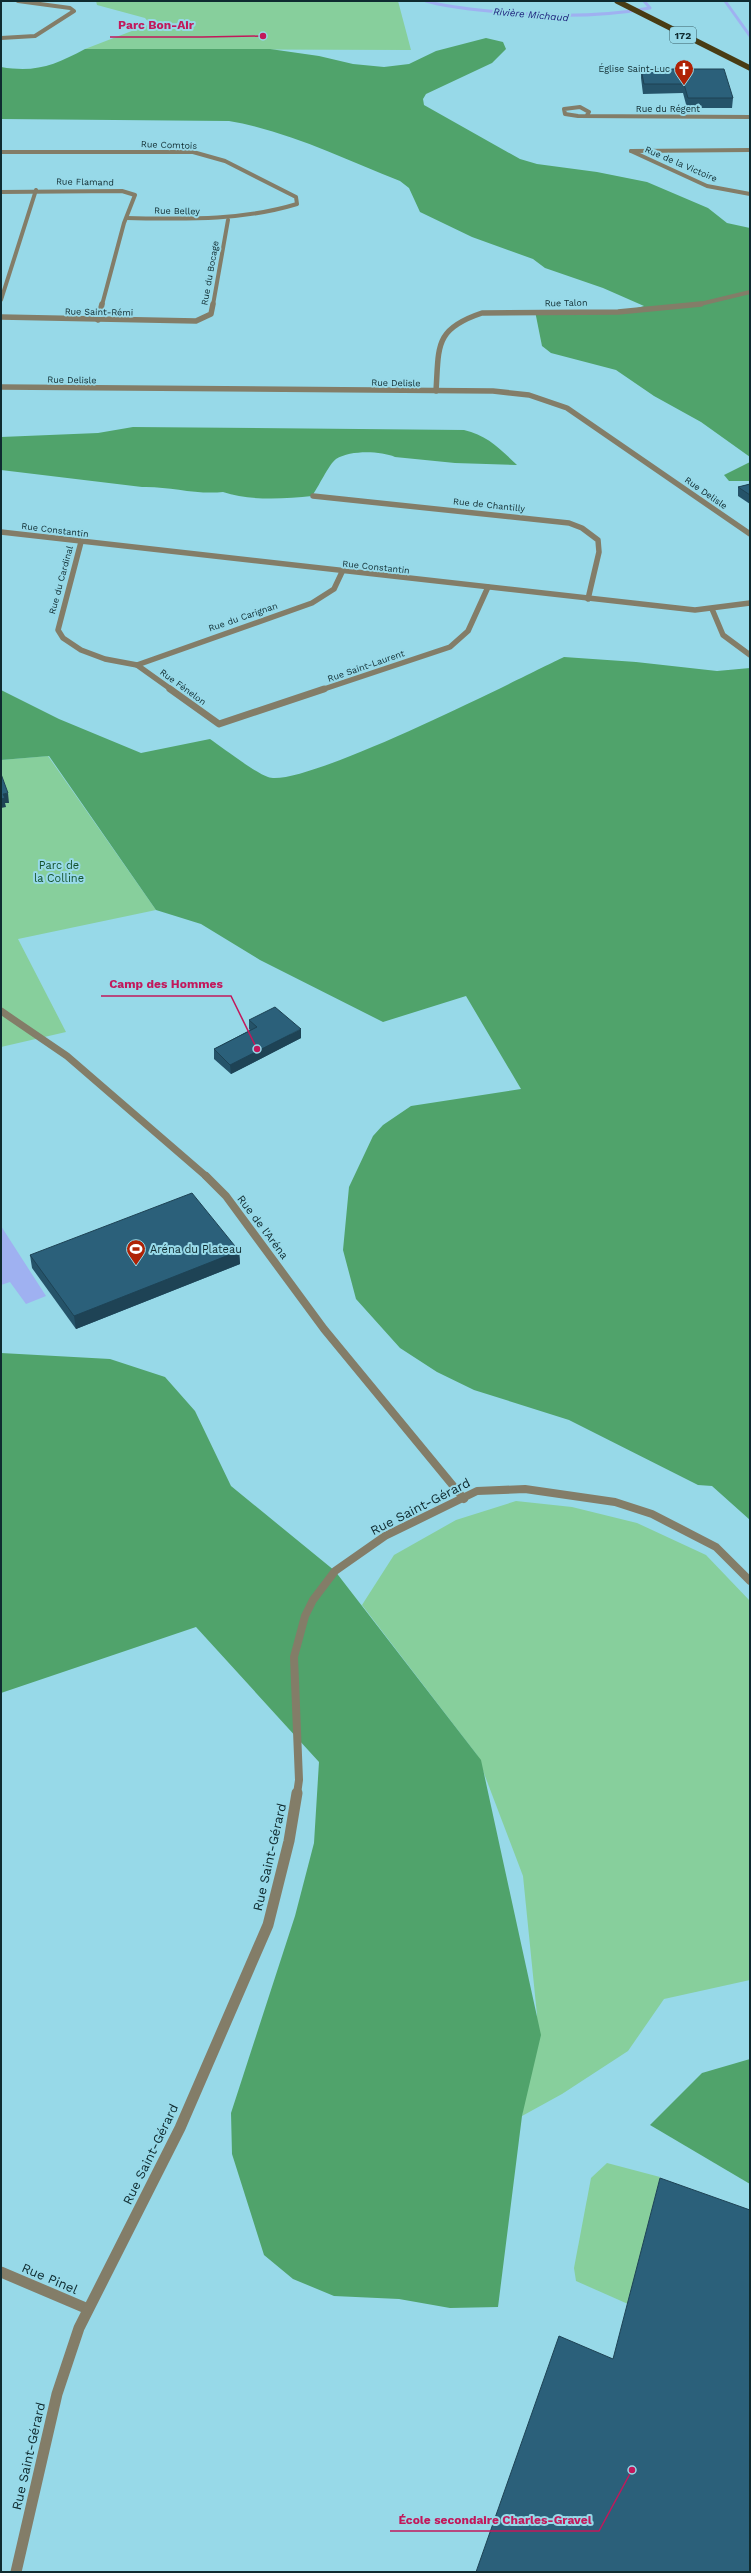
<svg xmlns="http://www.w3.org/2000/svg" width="751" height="2573" font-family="'Work Sans',sans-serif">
  <rect width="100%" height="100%" fill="#97d9e8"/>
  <g fill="#87cf9c">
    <polygon points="96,1 398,1 411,50 85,49 150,24 145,18 97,5"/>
    <polygon points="48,756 156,910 18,939 66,1032 1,1047 1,760"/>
    <polygon points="516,1501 572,1507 637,1523 706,1555 750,1601 750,1980 664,1999 628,2051 562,2094 522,2116 537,2015 523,1876 477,1755 362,1605 394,1555 456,1520"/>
    <polygon points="607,2163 660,2177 628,2304 576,2281 574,2268 591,2178"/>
  </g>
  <g fill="#50a36b">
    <path d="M486 38 503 42 506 49 492 63 426 94 423 99 424 105 520 159 537 164 597 172 647 182 708 208 727 223 750 228V457L701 422 654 396 616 370 551 353 542 346 535 311 630 310 644 306 603 288 545 268 533 259 472 237 420 212 409 188 400 181C344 159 288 131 229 121L1 119V67C36 73 55 65 85 49H270L319 56 353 64 384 67 409 64 436 51Z"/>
    <path d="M133 427 464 430C487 435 500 449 517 465L455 463 395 457C380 451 351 450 336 459 329 464 318 488 312 496 284 499 250 501 223 492 196 495 169 486 142 487L1 470V437L98 433Z"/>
    <polygon points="750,462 750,481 729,481 724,475"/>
    <path d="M564 657 636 662 717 671 750 668V1520L712 1486 698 1485 569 1420 474 1390 437 1372 400 1348 356 1299 343 1250 349 1187 373 1136 383 1125 411 1106 521 1089 466 996 383 1022 260 960 201 924 156 910 49 756 1 760V690L59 719 141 753 210 739C223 748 254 772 268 777 301 790 522 677 564 657Z"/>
    <polygon points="1,1353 110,1359 165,1377 195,1411 231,1486 335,1571 481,1760 541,2035 522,2116 498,2307 450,2308 399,2299 334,2296 293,2279 264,2255 232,2154 231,2113 295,1916 314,1843 319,1762 196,1627 1,1693"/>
    <polygon points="750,2059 750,2184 650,2125 702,2073"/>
  </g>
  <polygon fill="#9fb1f1" points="1,1226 46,1296 26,1304 10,1282 1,1285"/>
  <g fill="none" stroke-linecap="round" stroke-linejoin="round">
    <g stroke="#9fb1f1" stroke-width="3">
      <path d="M426 1C447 7 468 9 489 11 544 17 596 18 650 8L644 1"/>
      <polyline points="725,1 750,36"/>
    </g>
    <g stroke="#837d68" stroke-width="4">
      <polyline points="1,38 35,36 74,11 70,8 18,1"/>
      <polyline points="587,115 589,112 580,107 564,109 565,114 578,116 750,117"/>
      <polyline points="631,151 707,186 750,194"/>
      <polyline points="631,151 750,150"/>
      <path d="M1 152H193L225 161 296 197 297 204C241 221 185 219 127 218"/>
      <polyline points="1,192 122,191 135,195 124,223 102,305"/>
      <polyline points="1,300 36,190"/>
      <polyline points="213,305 228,220"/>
      <polyline points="696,305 750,292"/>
    </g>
    <g stroke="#837d68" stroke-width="5.5">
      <polyline points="1,317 196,321 211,314 213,304"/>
      <polyline points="98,320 102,304"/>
      <path d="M436 391C439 346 434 329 482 313L618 312 701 304"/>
      <polyline points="313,496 569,523 582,528 598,540 599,552 588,599"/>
      <polyline points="1,532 695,610 750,603"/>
      <polyline points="81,542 58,630 63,638 81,650 105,659 137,665 312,603 334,589 342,572"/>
      <polyline points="712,609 723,635 750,655"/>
      <polyline points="137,665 172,690"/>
      <polyline points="321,690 450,647 468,631 488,587"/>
    </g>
    <g stroke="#837d68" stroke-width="7">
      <polyline points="170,689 219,724 324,689"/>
      <polyline points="1,1011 67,1056 207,1177"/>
    </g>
    <g stroke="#837d68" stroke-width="8">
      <polyline points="206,1176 226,1196 324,1329 464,1499"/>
      <polyline points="297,1794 299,1780 294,1657 305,1616 313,1600 335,1571 385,1536 477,1491 525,1489 615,1502 652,1514 716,1547 750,1581"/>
    </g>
    <g stroke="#837d68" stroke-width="11">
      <polyline points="1,2272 88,2309"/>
      <polyline points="16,2572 57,2394 79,2328 180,2128 268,1925 289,1841 297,1793"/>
    </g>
    <polyline stroke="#837d68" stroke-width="5.5" points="1,387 493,391 529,395 567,408 750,534"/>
    <polyline stroke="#483c14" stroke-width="5.5" points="617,1 750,68"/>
  </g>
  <g fill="#255369">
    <polygon points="641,69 733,98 732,108 687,108 683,93 643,94 641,78"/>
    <polygon points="750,484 750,504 738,496 738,487"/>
    <polygon points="249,1020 301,1038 231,1074 214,1059 214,1049 250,1030 249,1029"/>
    <polygon points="239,1251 240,1264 76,1329 32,1268 30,1255"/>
  </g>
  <g fill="#1e4355">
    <polygon points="8,793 9,803 5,803 6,807 1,808 1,799 3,794"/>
    <polygon points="301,1029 301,1038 231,1074 230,1065"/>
    <polygon points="239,1251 240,1264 76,1329 74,1316"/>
  </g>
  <g fill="#2b607a" stroke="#1e4355">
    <polygon points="641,69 724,69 733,98 688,98 684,84 644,84"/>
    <polygon points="750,484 750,495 738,487"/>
    <polygon points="1,774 8,793 3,794 5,798 1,799"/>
    <polygon points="275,1007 301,1029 230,1065 214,1049 257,1027 249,1020"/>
    <polygon points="192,1193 239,1251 74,1316 30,1255"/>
    <polygon points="660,2178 750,2210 750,2572 476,2572 559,2336 613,2359"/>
  </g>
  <defs>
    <g id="church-pin" transform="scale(1)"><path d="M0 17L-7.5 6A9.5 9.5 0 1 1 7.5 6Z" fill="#af2205" stroke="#97d9e8"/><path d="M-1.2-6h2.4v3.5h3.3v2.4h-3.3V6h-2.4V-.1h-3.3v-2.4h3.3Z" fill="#fff"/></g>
    <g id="stadium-pin" transform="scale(1)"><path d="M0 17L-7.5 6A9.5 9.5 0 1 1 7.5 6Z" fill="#af2205" stroke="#97d9e8"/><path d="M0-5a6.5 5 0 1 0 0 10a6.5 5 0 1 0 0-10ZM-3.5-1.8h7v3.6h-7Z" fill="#fff"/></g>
  </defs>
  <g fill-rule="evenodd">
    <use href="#church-pin" x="684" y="69"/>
    <use href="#stadium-pin" x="136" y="1249"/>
  </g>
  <g text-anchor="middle" stroke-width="4" stroke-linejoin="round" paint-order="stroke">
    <g font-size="9" fill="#0f2b30" stroke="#97d9e8" text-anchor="end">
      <text x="670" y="72">Église Saint-Luc</text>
    </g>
    <g font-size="9" fill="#0f2b30" stroke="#97d9e8">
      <text x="668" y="112">Rue du Régent</text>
      <text transform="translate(169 145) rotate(2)" y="3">Rue Comtois</text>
      <text transform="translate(681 164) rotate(23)" y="3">Rue de la Victoire</text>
      <text transform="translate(85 182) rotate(1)" y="3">Rue Flamand</text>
      <text transform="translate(177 211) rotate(1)" y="3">Rue Belley</text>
      <text transform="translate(210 273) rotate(-80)" y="3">Rue du Bocage</text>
      <text transform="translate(566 303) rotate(-1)" y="3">Rue Talon</text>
      <text transform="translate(99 312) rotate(1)" y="3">Rue Saint-Rémi</text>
      <text transform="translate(72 380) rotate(1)" y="3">Rue Delisle</text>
      <text transform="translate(396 383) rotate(1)" y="3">Rue Delisle</text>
      <text transform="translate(706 493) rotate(35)" y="3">Rue Delisle</text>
      <text transform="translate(489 505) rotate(6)" y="3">Rue de Chantilly</text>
      <text transform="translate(55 530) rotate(7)" y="3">Rue Constantin</text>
      <text transform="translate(376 567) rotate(6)" y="3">Rue Constantin</text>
      <text transform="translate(61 580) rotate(-75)" y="3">Rue du Cardinal</text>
      <text transform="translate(243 617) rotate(-19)" y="3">Rue du Carignan</text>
      <text transform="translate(366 666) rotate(-19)" y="3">Rue Saint-Laurent</text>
      <text transform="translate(183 687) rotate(36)" y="3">Rue Fénelon</text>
    </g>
    <g font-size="10" font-style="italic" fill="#1e237c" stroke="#97d9e8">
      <text transform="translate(531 14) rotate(5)" y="4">Rivière Michaud</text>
    </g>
    <rect fill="#97d9e8" stroke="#385f67" stroke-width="1" x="670" y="27" width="26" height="16" rx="3"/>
    <g font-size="10" font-weight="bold" fill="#0f2b30">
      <text x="683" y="39">172</text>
    </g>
    <g font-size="11" fill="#13512c" stroke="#97d9e8">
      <text x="59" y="869">Parc de<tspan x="59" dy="13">la Colline</tspan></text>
    </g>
    <g font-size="11" fill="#0f2b30" stroke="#97d9e8">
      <text transform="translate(263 1227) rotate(53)" y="4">Rue de l'Aréna</text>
    </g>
    <g font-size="11" fill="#0f2b30" stroke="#97d9e8" text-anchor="start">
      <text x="150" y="1253">Aréna du Plateau</text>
    </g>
    <g font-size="13" fill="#0f2b30" stroke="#97d9e8">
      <text transform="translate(420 1506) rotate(-27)" y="5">Rue Saint-Gérard</text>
      <text transform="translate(269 1857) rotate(-77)" y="5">Rue Saint-Gérard</text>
      <text transform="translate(150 2154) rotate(-64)" y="5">Rue Saint-Gérard</text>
      <text transform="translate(50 2278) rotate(23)" y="5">Rue Pinel</text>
      <text transform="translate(28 2456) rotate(-77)" y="5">Rue Saint-Gérard</text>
    </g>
  </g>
  <path fill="none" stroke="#c2185b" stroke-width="1.5" d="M263 36L202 37H110M257 1049L231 996H101M632 2470L599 2531H390"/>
  <g fill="#c2185b" stroke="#97d9e8" stroke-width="1.5">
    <circle cx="263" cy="36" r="4"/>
    <circle cx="257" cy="1049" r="4"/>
    <circle cx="632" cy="2470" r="4"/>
  </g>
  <g font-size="12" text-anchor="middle" font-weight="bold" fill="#c2185b" stroke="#97d9e8" stroke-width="4" stroke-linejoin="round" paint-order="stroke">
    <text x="156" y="29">Parc Bon-Air</text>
    <text x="166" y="988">Camp des Hommes</text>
    <text x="495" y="2524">École secondaire Charles-Gravel</text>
  </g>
  <rect width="751" height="2573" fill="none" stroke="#0f2b30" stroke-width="4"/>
</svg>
